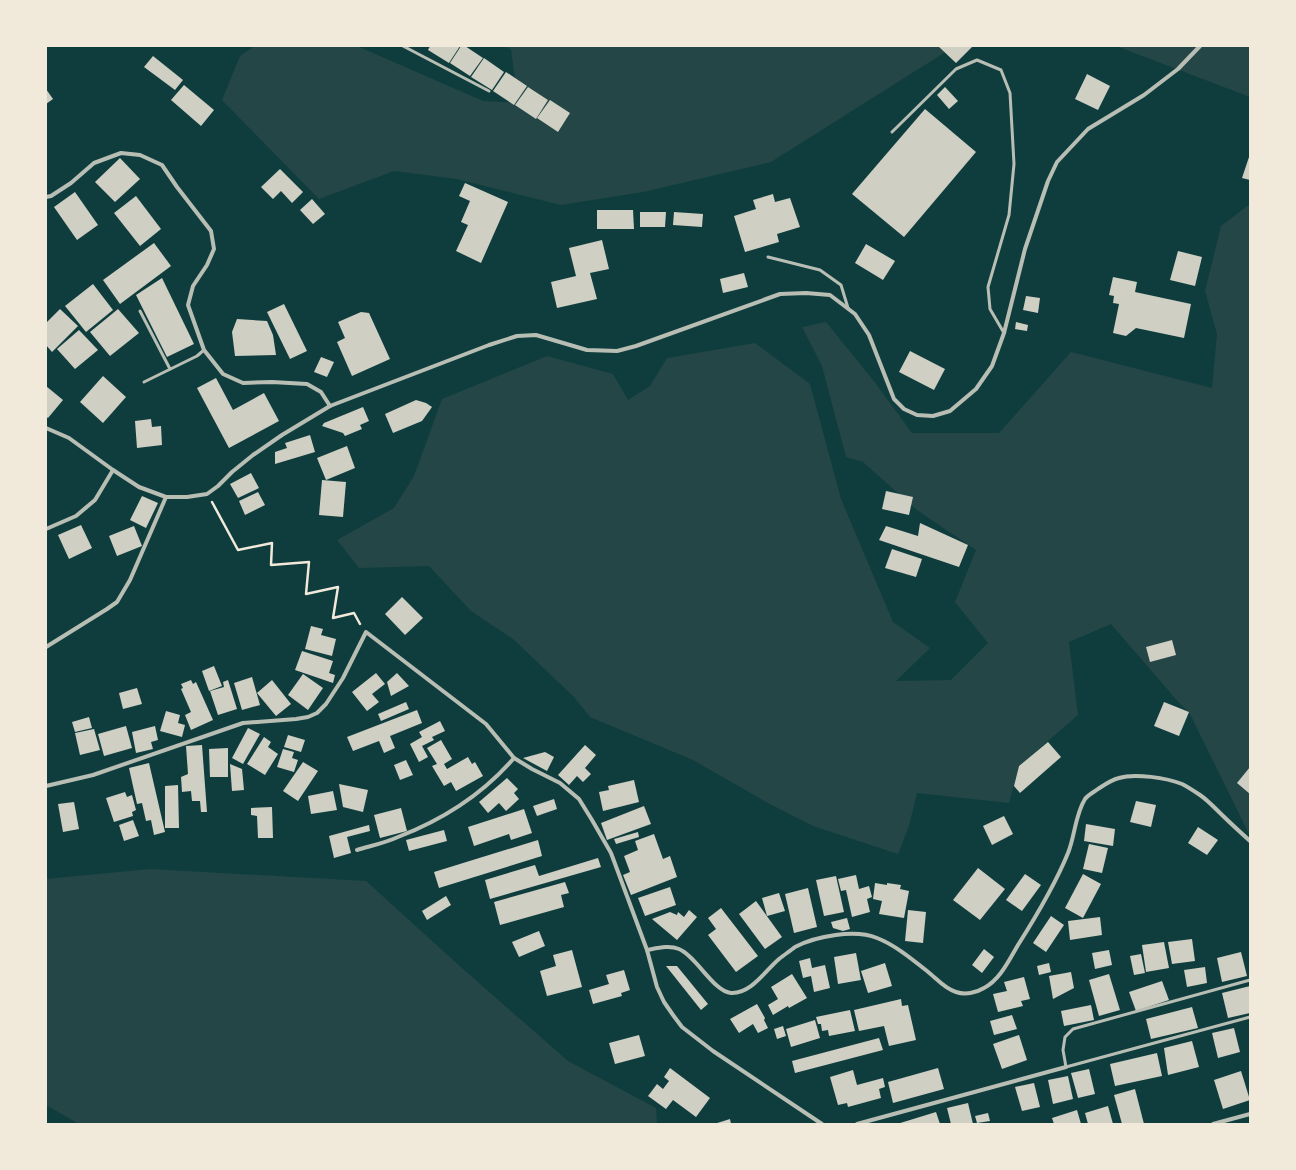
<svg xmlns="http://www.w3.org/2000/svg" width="1296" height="1170" font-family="'Noto Sans',sans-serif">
  <rect width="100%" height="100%" fill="#0f3d3e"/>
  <g fill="#244646">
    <polygon points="255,46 357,46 483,101 518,103 511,49 503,46 955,46 771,162 643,192 561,205 457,179 394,171 319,199 222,100 240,56"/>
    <polygon points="1116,46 1250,46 1250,97"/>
    <polygon points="1250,204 1250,836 1189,712 1181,705 1111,624 1069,642 1078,715 1019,766 1009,803 917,793 909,826 898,854 813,826 766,802 693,760 590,717 574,697 513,639 471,611 429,566 359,568 337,540 394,508 414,476 442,399 547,356 613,374 628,400 650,386 667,358 755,343 810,384 841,499 893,622 930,648 896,681 951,680 988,643 955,602 976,550 917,510 863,462 846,457 822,366 802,327 826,322 873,380 912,433 999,433 1071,352 1212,388 1217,334 1205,291 1221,226"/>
    <polygon points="150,869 366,881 463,969 568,1061 656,1108 657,1124 79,1124 46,1105 46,879"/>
  </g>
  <g fill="#cfcfc3">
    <polygon points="430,46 460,46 449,63 428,50"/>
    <polygon points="461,46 465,46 483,58 470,76 450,63"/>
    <polygon points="938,46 973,46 956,63"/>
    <polygon points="153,56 183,80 175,90 144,67"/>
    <polygon points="484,58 504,72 492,90 471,77"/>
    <polygon points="506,72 527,86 514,105 493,91"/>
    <polygon points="1087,74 1110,86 1098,110 1075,99"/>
    <polygon points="184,85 214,110 201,126 171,100"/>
    <polygon points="528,87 548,100 536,119 515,105"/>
    <polygon points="945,87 958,101 949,109 937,95"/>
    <polygon points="46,89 53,99 46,104"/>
    <polygon points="550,100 570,113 558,132 537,118"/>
    <polygon points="925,109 976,152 904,237 852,194"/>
    <polygon points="1250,154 1250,180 1242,178"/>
    <polygon points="120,158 140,179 115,202 95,182"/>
    <polygon points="280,169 303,192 292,203 281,191 273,199 261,187"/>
    <polygon points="465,183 508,202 481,263 456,251 468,225 461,222 470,201 459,196"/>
    <polygon points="75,192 98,225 77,240 54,207"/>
    <polygon points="773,194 775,202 790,198 800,227 777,234 779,242 745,252 734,216 756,209 753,200"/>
    <polygon points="136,196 161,229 140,246 114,213"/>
    <polygon points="312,199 325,214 313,224 300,210"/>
    <polygon points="597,210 633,210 634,229 597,229"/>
    <polygon points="640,212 666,212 665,227 640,227"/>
    <polygon points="674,212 703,214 702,227 673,225"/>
    <polygon points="602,240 609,269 590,273 597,299 557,308 551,282 576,276 569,248"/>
    <polygon points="154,243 171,266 120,304 103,280"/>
    <polygon points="866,244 895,261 883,280 855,263"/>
    <polygon points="1178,251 1202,257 1195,286 1170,280"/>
    <polygon points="744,273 748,287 723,293 720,279"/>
    <polygon points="1113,277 1137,282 1135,292 1191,304 1184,338 1136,328 1126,336 1113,333 1119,304 1113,303 1114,296 1109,295"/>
    <polygon points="162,278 194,344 167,357 136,295"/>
    <polygon points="93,284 113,310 86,332 65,306"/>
    <polygon points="1026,296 1040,298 1038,313 1023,310"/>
    <polygon points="284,304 307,351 290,359 267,312"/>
    <polygon points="60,309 78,326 52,352 46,345 46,323"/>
    <polygon points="118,309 139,333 110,356 90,332"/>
    <polygon points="361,312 369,313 390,359 352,376 337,342 345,338 338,322"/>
    <polygon points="237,319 267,321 273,335 276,355 235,356 232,332"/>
    <polygon points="1016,322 1028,325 1027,331 1015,329"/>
    <polygon points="79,330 98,350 75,369 57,349"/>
    <polygon points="910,351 945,369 934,390 899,372"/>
    <polygon points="321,357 334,362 327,377 314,372"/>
    <polygon points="103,376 126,397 103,423 80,402"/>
    <polygon points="216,378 233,410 264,393 279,421 229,448 197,388"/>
    <polygon points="46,386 63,400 48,418 46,417"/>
    <polygon points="416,400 426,403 432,407 422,421 393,433 385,414"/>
    <polygon points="363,407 369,421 360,425 362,429 345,436 343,433 322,426 324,423"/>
    <polygon points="151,419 152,427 161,426 162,445 137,448 135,421"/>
    <polygon points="310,435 315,452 275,464 275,452 287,448 285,443"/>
    <polygon points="347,446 355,468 326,480 317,458"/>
    <polygon points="251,473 259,488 238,498 230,484"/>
    <polygon points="322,480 346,482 343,517 319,515"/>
    <polygon points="886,491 913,497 909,515 882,509"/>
    <polygon points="258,492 265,505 245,515 239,501"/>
    <polygon points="142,496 158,503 146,528 130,520"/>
    <polygon points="920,523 968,545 959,567 879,540 886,526 918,536"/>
    <polygon points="81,525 92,548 69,559 58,535"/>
    <polygon points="134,526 142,546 117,556 109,536"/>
    <polygon points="892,549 922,559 916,577 885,568"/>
    <polygon points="402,597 423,618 405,635 385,614"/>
    <polygon points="311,626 323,629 321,635 336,639 332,656 305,649"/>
    <polygon points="1172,640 1176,655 1150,662 1146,647"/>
    <polygon points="302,651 333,661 329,673 335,675 333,683 295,670"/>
    <polygon points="214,666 222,686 209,691 202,671"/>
    <polygon points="376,673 385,684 372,694 379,702 367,711 352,692"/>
    <polygon points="397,673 409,686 391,696 387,682"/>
    <polygon points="303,674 323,688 308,710 288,695"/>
    <polygon points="252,677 260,705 242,710 234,683"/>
    <polygon points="191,680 193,684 196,682 213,720 191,730 185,715 191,712 181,689 183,688 181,684"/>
    <polygon points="228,680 237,709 218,715 210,691 224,687 223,682"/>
    <polygon points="272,680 291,704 276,716 257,693"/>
    <polygon points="137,688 142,704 123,709 119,693"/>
    <polygon points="406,702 409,709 381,721 378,714"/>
    <polygon points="1164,702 1189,712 1179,736 1154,726"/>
    <polygon points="417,710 422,723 390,736 395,748 384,753 379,741 353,751 347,737"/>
    <polygon points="166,711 180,715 178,723 185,725 182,737 160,731"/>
    <polygon points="89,717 92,728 75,732 72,722"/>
    <polygon points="440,721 445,731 432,737 434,740 422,746 428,757 419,762 410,744 422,737 419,732"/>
    <polygon points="126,726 132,748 104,756 98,734"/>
    <polygon points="155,726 158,740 151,742 153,749 136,753 132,732"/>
    <polygon points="248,728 260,734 243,764 232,758"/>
    <polygon points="94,729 100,750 80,755 75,733"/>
    <polygon points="288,735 305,740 301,752 284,747"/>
    <polygon points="264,737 271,742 268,747 278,754 265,775 247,764"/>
    <polygon points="441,740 452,759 444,764 447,769 468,757 472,764 475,762 483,776 456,791 451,782 444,786 432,766 437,764 427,748"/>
    <polygon points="1048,742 1061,757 1020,793 1014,786 1019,766"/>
    <polygon points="202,745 207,812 201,812 200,801 192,801 191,791 182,792 181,777 188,774 186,746"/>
    <polygon points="585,745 596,755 585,768 591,774 583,782 577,776 569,785 558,775"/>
    <polygon points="228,748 228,777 210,777 209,749"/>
    <polygon points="283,749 294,752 292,758 298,760 294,772 277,767"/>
    <polygon points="545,752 554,757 547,771 523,758"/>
    <polygon points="406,760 413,775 400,780 394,765"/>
    <polygon points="303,762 318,771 298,801 283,791"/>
    <polygon points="149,763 165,832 154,835 151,820 146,821 142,803 137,804 129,768"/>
    <polygon points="230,764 242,769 244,790 232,791"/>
    <polygon points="1250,767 1250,794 1237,783"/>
    <polygon points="507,778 518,789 514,793 519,799 506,811 499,803 488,813 479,802"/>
    <polygon points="634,780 639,802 603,811 599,792 609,790 608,786"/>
    <polygon points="339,784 368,790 363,812 343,807"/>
    <polygon points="178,785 179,828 165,828 165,786"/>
    <polygon points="333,791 337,810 311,814 308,796"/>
    <polygon points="125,792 127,797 132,795 136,810 132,812 133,816 114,822 106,798"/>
    <polygon points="554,799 557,809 537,816 533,806"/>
    <polygon points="1136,801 1156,805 1151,827 1130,822"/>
    <polygon points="74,802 79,829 63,832 58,804"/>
    <polygon points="644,806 651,824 607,840 601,823"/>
    <polygon points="272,807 273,838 258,838 257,816 251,815 251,808"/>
    <polygon points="401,808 407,831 380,838 374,815"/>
    <polygon points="524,809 532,833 511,840 509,834 474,846 468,827"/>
    <polygon points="1004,816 1013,834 992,845 983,826"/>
    <polygon points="133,820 139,836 124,841 119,825"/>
    <polygon points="1086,824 1115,829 1113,846 1084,841"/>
    <polygon points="369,825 370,831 347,837 351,853 334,858 329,836"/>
    <polygon points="1198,827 1218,840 1207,855 1188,843"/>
    <polygon points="444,830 447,841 409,851 406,840"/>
    <polygon points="638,832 639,837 616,844 614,839"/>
    <polygon points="654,834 663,859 670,856 677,877 631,895 623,875 630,872 624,856 638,850 635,841"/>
    <polygon points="538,840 542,856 439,888 434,872"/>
    <polygon points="1089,844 1108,848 1102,873 1083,869"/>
    <polygon points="598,858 601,867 490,899 485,880 535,865 539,876"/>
    <polygon points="978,868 1005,889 980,920 953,900"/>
    <polygon points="1025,874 1041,885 1022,911 1006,900"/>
    <polygon points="1083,874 1101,884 1083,918 1065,908"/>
    <polygon points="856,875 859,889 869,886 872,897 867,899 870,912 852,917 846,890 841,891 838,879"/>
    <polygon points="836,876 844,912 824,916 816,880"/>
    <polygon points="565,882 569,893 561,895 564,907 500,925 494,902"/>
    <polygon points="875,883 887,885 887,883 901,885 900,889 909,891 904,918 879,914 882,901 873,899"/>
    <polygon points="670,887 676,905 645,916 638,898"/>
    <polygon points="808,888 817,927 794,933 785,894"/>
    <polygon points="779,893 785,911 767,916 762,898"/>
    <polygon points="446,896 451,905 427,920 422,911"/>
    <polygon points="756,901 782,937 765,949 739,914"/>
    <polygon points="721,908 758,956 736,972 708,935 716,929 708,918"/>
    <polygon points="689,910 697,917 677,940 652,919 670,912 677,915 678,912 684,917"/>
    <polygon points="908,910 926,912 923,943 905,941"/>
    <polygon points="1051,916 1064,925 1046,952 1033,943"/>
    <polygon points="1100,917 1102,935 1070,940 1068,921"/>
    <polygon points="847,918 850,929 843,931 833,928 831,922"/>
    <polygon points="539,931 545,946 519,957 512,942"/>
    <polygon points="1192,939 1195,961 1172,964 1168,942"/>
    <polygon points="1164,942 1169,968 1146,972 1142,945"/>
    <polygon points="984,949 994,957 982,973 972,965"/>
    <polygon points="572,950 582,987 547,996 540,971 556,966 553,955"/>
    <polygon points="1109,950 1112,965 1095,969 1092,953"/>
    <polygon points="1241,952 1247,976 1222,982 1217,958"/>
    <polygon points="856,953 861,980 838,984 834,957"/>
    <polygon points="1141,954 1145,973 1134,975 1130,956"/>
    <polygon points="810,958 812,968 825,965 830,988 814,992 811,976 803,978 799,961"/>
    <polygon points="885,963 892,986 868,993 861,971"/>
    <polygon points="1049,963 1051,972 1039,975 1037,966"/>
    <polygon points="666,966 677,966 708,1004 701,1010"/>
    <polygon points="1205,967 1207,983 1187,987 1184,970"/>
    <polygon points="624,970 630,990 621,993 622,996 593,1004 589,990 609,984 606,975"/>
    <polygon points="1071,972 1074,988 1053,999 1049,976"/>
    <polygon points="792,974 807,998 789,1008 788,1006 773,1015 768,1005 778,999 771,987"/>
    <polygon points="1109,974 1120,1010 1099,1016 1089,980"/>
    <polygon points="1024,977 1030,999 1021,1001 1023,1006 998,1012 993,994 1007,991 1004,982"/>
    <polygon points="1162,981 1169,1000 1136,1011 1129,992"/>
    <polygon points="1250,986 1250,1013 1228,1018 1222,993"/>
    <polygon points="901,999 902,1006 908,1005 916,1040 889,1046 884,1026 859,1031 854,1010"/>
    <polygon points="757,1004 765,1018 764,1020 768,1028 758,1033 753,1024 739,1033 730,1019"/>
    <polygon points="1091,1005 1094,1020 1064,1026 1061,1011"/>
    <polygon points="1192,1007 1198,1028 1151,1039 1146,1019"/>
    <polygon points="850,1010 855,1031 829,1036 828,1030 822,1031 821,1024 818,1024 816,1017"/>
    <polygon points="1012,1015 1017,1029 994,1035 990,1021"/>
    <polygon points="815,1020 820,1038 791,1047 786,1029"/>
    <polygon points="783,1026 786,1036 777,1039 774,1029"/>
    <polygon points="1234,1028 1240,1052 1218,1058 1212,1033"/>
    <polygon points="639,1035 645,1056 615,1064 609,1043"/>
    <polygon points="1019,1035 1027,1060 1002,1069 993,1044"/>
    <polygon points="879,1038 883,1050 795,1073 792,1061"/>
    <polygon points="1192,1041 1199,1067 1168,1075 1164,1048"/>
    <polygon points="1157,1053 1162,1076 1115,1086 1110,1064"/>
    <polygon points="670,1068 710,1098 696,1117 673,1100 666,1109 648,1096 657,1084 663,1089 669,1081 664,1077"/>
    <polygon points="938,1068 944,1089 893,1103 888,1082"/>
    <polygon points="1089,1069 1095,1094 1078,1098 1071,1073"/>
    <polygon points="853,1070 857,1085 883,1078 885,1087 879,1089 881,1098 848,1107 847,1103 838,1105 830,1077"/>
    <polygon points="1241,1071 1250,1100 1223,1109 1214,1080"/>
    <polygon points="1068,1076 1073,1099 1053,1104 1048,1080"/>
    <polygon points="1034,1083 1040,1107 1022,1111 1015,1087"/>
    <polygon points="1135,1089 1144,1124 1122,1124 1114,1095"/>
    <polygon points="968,1103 973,1124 951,1124 947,1108"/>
    <polygon points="1108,1106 1113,1124 1088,1124 1085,1113"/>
    <polygon points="1077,1110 1081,1124 1054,1124 1052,1118"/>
    <polygon points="936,1112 940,1124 897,1124"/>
    <polygon points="988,1113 990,1121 977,1123 975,1116"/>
    <polygon points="730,1119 731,1124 714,1124"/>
  </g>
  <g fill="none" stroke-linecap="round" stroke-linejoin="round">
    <polyline stroke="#f1e9da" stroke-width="2.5" points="212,502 238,550 272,543 271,565 309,562 306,594 338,587 333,618 354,613 360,624"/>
    <g stroke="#b8beb3" stroke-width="3">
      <polyline points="403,46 489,91"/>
      <polyline points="892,132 956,69 977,60 1001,70 1010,93 1014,164 1009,215 988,287 990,309 1004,333"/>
      <polyline points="768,257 820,270 841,285 848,308"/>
      <polyline points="140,311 170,369"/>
      <polyline points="144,382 197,356 204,350"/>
      <polyline points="1250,980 1073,1029 1065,1037 1063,1050 1066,1067 1250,1017"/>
    </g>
    <g stroke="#b8beb3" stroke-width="4">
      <polyline points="46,197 51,196 71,183 94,163 121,153 140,155 162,165 177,187 211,231 214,249 207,265 193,286 188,305 204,350 223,374 243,383 272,382 307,384 321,392 330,406"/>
      <polyline points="46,428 69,438 113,470 139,487 166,497 187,497 207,494 218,486 232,472 253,455 282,435 330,406 489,345 517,336 536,335 587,350 617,351 636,346 780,294 806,293 830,295 855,314 869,335 894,399 904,409 917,415 933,416 950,411 976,389 992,366 1004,333 1025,249 1048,181 1057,162 1088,129 1144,95 1178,69 1200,46"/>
      <polyline points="46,529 76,516 95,500 113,470"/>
      <polyline points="46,647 107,609 117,602 130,580 166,497"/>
      <polyline points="46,786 93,775 243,723 296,719 308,717 317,713 326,704 343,678 366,632 486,724 514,758 532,769 560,783 579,799 592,820 611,853 647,950 657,987 664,1002 673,1015 682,1027 713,1051 822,1124"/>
      <path d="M357 850C370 846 385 843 398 837 442 820 483 794 514 758"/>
      <path d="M647 950C658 948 669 945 679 949 696 956 714 992 731 993 751 994 765 971 779 959 784 955 790 951 795 947 816 936 855 929 877 938 895 945 912 959 927 971 936 978 945 989 956 992 965 995 976 993 984 988 1000 980 1009 960 1018 945 1037 915 1055 885 1068 853 1075 836 1075 815 1085 799 1088 795 1094 792 1098 789 1104 785 1111 780 1119 778 1135 773 1167 778 1182 784 1188 787 1194 791 1200 795 1206 799 1212 805 1218 811 1228 821 1239 831 1250 841"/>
      <polyline points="857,1124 1066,1067"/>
      <polyline points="1213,1124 1250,1114"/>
    </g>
  </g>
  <rect width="1296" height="1170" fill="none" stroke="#f1e9da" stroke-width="94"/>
</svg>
